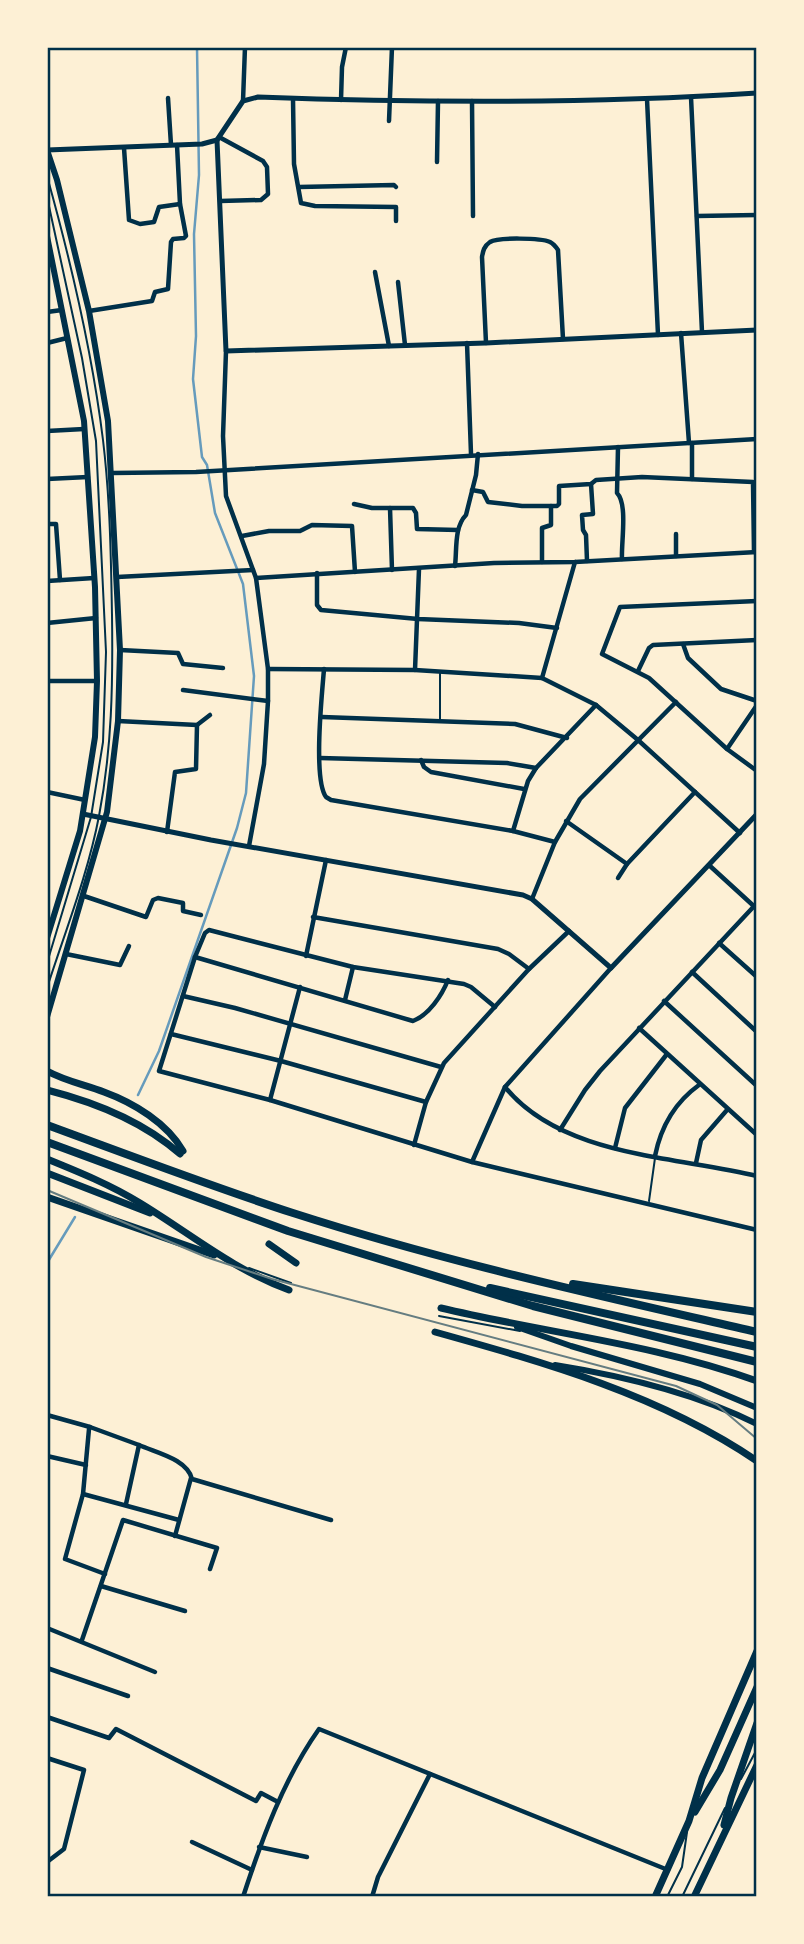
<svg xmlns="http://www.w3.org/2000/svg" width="804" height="1944" font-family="'PT Sans Narrow',sans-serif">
  <rect width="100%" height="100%" fill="#fdf0d5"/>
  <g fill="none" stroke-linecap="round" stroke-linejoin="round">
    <g stroke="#669bbc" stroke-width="2.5">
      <polyline points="138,1095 159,1051 237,828 246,793 254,676 243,584 215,513 207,465 202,457 193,379 196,336 194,234 199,175 197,47"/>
      <polyline points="47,1263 75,1217"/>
    </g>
    <g stroke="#003049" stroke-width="2">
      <path d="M47 176C71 262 92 351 103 440 110 498 111 557 112 615 113 684 112 748 99 816 88 874 65 932 47 988"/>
      <polyline points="47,197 82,358 96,441 106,652 103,742 91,817 47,963"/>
      <polyline points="440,719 440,672"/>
      <polyline points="649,1201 655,1158"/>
      <polyline points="249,1268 291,1283"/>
      <polyline points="439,1316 520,1331"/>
      <polyline points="741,1779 757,1749"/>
      <polyline points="667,1897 682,1867 687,1832"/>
      <polyline points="682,1897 725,1808"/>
    </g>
    <g stroke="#003049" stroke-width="4.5">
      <polyline points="691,97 702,332"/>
      <polyline points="168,98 171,145"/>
      <polyline points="293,99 294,164 301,203 315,206 396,207 396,221"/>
      <polyline points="647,99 658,335"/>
      <polyline points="341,100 342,67 346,47"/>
      <polyline points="243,101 245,47"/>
      <polyline points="472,101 473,216"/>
      <polyline points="389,121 392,47"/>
      <polyline points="219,137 263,161 267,167 268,194 261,200 220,201"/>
      <polyline points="124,148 129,220 140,224 154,222 159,207 180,204"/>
      <polyline points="437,162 438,101"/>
      <polyline points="299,187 394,185 396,187"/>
      <polyline points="697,216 757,215"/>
      <polyline points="375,272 389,346"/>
      <polyline points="398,282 405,345"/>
      <polyline points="89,311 152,301 155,292 168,289 171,242 173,239 184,238 186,236 180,204 177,145"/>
      <polyline points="47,312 62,310"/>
      <polyline points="681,333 689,443"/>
      <polyline points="47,343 67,338"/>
      <polyline points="467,343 471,454"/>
      <path d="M486 343 482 257C483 251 484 246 490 242 498 237 541 238 550 242 554 244 556 247 558 250L563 339"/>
      <polyline points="226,351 223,436 226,496 256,578 268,669 268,701 264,764 249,846"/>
      <polyline points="47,431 84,429"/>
      <path d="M618 447 617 493C628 504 621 543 622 559"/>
      <polyline points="112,473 196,472 757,439"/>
      <polyline points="47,479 88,477"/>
      <polyline points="692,479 692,443"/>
      <polyline points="472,490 483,492 488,502 522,506 557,506 559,504 559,486 591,484 596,480 642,477 753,482 754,552"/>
      <polyline points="354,504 372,508 413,508 416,513 417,529 458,530"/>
      <polyline points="390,508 392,570"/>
      <polyline points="47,524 56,524 60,580"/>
      <polyline points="676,534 676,556"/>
      <polyline points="242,536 269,531 300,531 312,525 352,526 355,572"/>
      <polyline points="587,561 586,535 583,530 582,515 593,514 591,484"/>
      <polyline points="542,562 542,528 551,525 551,506"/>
      <path d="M455 566C457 550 454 527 466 515L476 475 478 454"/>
      <polyline points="317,573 317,605 321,610 418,619 519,623 557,628"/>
      <polyline points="117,577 253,570"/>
      <polyline points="256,578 494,563 575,562 757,552"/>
      <polyline points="47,581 94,578"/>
      <polyline points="757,601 620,607 602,654 649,678 727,749 757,771"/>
      <polyline points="47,623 96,618"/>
      <polyline points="683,644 688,658 721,689 757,701"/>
      <polyline points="120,650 178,653 183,664 223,668"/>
      <polyline points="268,669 415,670 542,678 596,705 638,740 740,833"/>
      <path d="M324 669C322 694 313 779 326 797L331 800 513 831 555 842"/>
      <polyline points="415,670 419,569"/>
      <polyline points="638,671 649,648 653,645 757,640"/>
      <polyline points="542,678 575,562"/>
      <polyline points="47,681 97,681"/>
      <polyline points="183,690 268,701"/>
      <polyline points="322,717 515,724 567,738"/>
      <polyline points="118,721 197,725 210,715"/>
      <polyline points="727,749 757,705"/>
      <polyline points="320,758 507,763 536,768"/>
      <polyline points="421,760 424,767 431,772 524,789"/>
      <polyline points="47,792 85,800"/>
      <polyline points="566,821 627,864 618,878"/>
      <polyline points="513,831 528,781 536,768 596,705"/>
      <polyline points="167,832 175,772 196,769 197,725"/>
      <polyline points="627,864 695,792"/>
      <polyline points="710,866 757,909"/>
      <polyline points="84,896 146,917 153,900 158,898 183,903 183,911 201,915"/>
      <polyline points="532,899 555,842 580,799 676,702"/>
      <polyline points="313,917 498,949 509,954 529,969"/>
      <polyline points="719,943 757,977"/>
      <polyline points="66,954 120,965 129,946"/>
      <polyline points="306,956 326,860"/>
      <path d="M195 957 413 1021C429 1015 442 995 448 980"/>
      <polyline points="692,972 757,1032"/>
      <polyline points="183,996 235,1008 441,1067"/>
      <polyline points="345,1000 353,967"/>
      <polyline points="664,1001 757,1086"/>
      <polyline points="495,1007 471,987 464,984 353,967 209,930 205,933 195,957 159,1071 270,1100 472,1162 757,1230"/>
      <polyline points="639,1028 757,1135"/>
      <polyline points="171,1034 281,1061 426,1102"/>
      <path d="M505 1087C562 1157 675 1156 757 1176"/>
      <polyline points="270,1100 300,987"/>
      <polyline points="560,1130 585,1090 600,1071 757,903"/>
      <polyline points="414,1145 426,1102 444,1063 529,969 569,931"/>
      <polyline points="615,1148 625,1108 667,1054"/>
      <path d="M655 1156C661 1126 674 1103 699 1085"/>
      <polyline points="472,1162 505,1087 611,968"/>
      <polyline points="696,1163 701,1140 727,1110"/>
      <polyline points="47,1415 90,1427"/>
      <polyline points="47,1456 86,1465"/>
      <polyline points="83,1494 179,1520"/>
      <path d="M126 1504 139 1445C157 1453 187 1459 192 1479L331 1520"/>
      <polyline points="175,1536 191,1478"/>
      <polyline points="105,1574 65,1559 83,1494 89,1429 90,1427 139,1445"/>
      <polyline points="101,1586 185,1611"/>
      <polyline points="47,1628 155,1672"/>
      <polyline points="82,1640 123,1520 217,1548 210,1569"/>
      <polyline points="47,1668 128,1696"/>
      <polyline points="47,1717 109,1738 116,1729 256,1801 261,1793 278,1802"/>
      <polyline points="47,1758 84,1770 64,1849 47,1862"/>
      <polyline points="192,1842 252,1870"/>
      <polyline points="259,1847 307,1857"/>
      <path d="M243 1897C262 1839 283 1780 319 1729L668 1870"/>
      <polyline points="372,1897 378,1877 430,1774"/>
    </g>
    <g stroke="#003049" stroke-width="5">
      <polyline points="217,140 226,351 486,343 757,330"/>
      <path d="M217 140 243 101 258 97C424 103 591 104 757 93"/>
      <polyline points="47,150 202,144 217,140"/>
      <polyline points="83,814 211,840 523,895 532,899 611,968 757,814"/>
    </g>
    <g stroke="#003049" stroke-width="6">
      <polyline points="47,150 57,180 89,311 108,421 120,650 118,721 107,812 47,1017"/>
      <polyline points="47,236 84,421 95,587 97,681 95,737 80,831 47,938"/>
      <polyline points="517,1327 571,1346 700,1384 757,1408"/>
      <path d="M555 1365C624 1376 695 1393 757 1424"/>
    </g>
    <g stroke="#003049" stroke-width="7">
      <path d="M47 1071C65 1081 86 1085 104 1092 134 1103 167 1123 183 1151"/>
      <path d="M47 1090C94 1102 144 1122 180 1154"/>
      <path d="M47 1159C79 1172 111 1185 140 1203 191 1234 232 1269 289 1290"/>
      <polyline points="47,1173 150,1213"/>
      <polyline points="47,1197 214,1255"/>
      <polyline points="269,1244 296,1263"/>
      <path d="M441 1308C546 1333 655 1344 757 1381"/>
      <path d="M435 1332C546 1363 660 1395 757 1461"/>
      <polyline points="695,1812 720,1770 757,1687"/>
      <polyline points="724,1825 731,1798 757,1723"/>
      <polyline points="655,1897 689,1821 702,1778 757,1651"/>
      <polyline points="694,1897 757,1765"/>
    </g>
    <g stroke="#003049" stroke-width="8">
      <path d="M47 1125C129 1155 210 1186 293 1213 445 1262 601 1296 757 1332"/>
      <polyline points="47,1142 288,1231 533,1306 757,1362"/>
      <polyline points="573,1284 757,1312"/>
      <polyline points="490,1288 757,1347"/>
    </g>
    <polyline stroke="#657d81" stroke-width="2" points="47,1190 206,1257 272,1279 676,1386 717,1405 757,1439"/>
  </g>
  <rect width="804" height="1944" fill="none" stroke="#fdf0d5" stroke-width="98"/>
  <rect x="49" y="49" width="706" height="1846" fill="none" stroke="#003049" stroke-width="2.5"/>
</svg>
